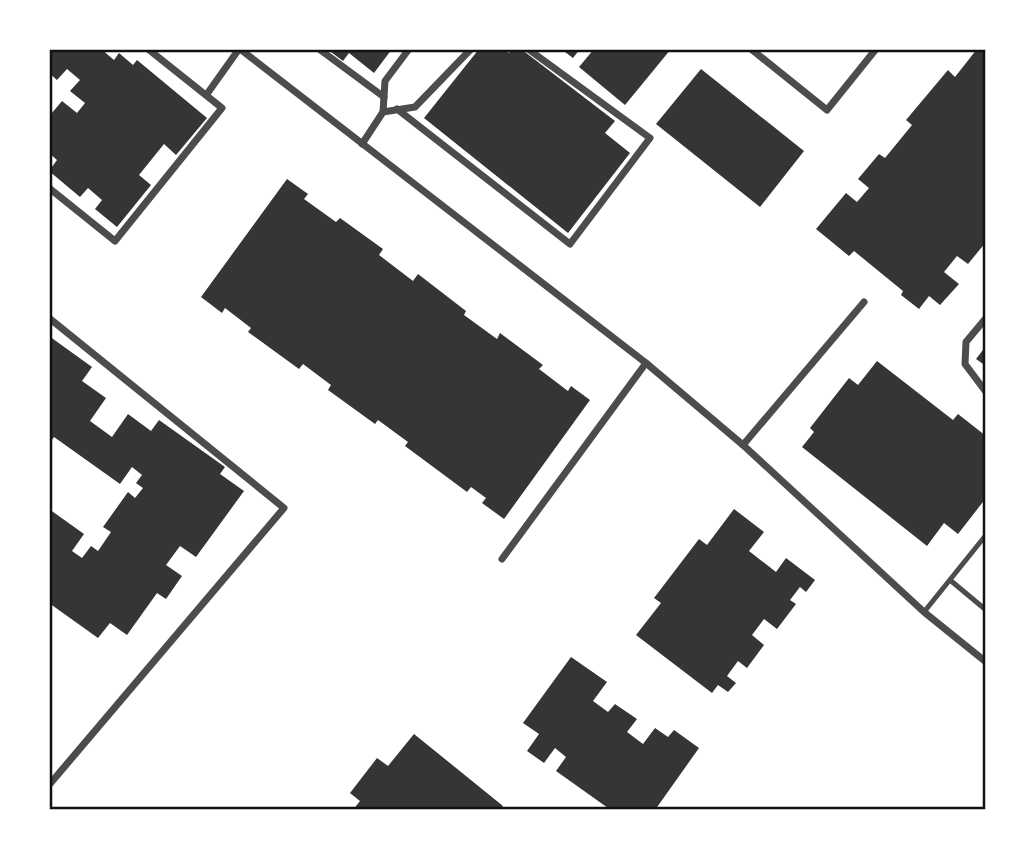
<svg xmlns="http://www.w3.org/2000/svg" width="1035" height="859" font-family="Poppins,sans-serif">
  <rect width="100%" height="100%" fill="#fff"/>
  <g fill="#353535">
    <polygon points="49,49 101,49 114,60 119,53 133,65 137,60 207,118 176,155 164,144 139,175 151,185 117,227 95,209 102,200 88,188 80,197 49,171 57,160 49,153 49,112 51,114 62,101 77,113 85,103 70,91 80,80 67,69 57,80 49,73"/>
    <polygon points="327,49 392,49 374,73 349,53 343,61"/>
    <polygon points="479,49 504,49 509,53 512,49 521,49 615,121 605,133 630,153 568,233 424,118"/>
    <polygon points="561,49 580,49 573,58"/>
    <polygon points="594,49 671,49 625,105 579,67"/>
    <polygon points="977,49 986,49 986,242 968,264 957,256 944,272 959,284 940,305 929,296 919,309 901,295 903,291 854,251 849,256 816,229 846,193 857,202 869,188 858,179 879,154 885,158 912,125 906,120 948,70 955,77"/>
    <polygon points="701,69 804,151 760,207 656,124"/>
    <polygon points="287,179 308,194 304,199 336,222 340,218 383,249 379,255 413,281 418,274 466,311 464,315 497,339 500,333 543,365 539,369 568,391 571,386 590,400 504,519 482,503 486,498 471,487 467,492 405,446 408,442 378,420 375,424 328,390 331,385 303,364 299,369 248,332 251,328 225,308 222,313 201,297"/>
    <polygon points="49,336 92,367 82,381 106,398 90,421 112,437 128,414 151,431 159,420 225,467 220,474 244,491 196,557 180,546 166,565 182,576 166,599 157,593 127,635 110,623 98,638 49,603 49,509 84,534 72,551 82,558 91,546 98,551 111,532 103,527 128,492 135,498 143,488 136,483 142,475 132,467 120,484 54,437 49,444"/>
    <polygon points="986,346 986,366 976,359"/>
    <polygon points="877,361 953,420 958,414 986,436 986,498 958,534 944,523 927,546 802,447 814,432 810,428 849,378 858,385"/>
    <polygon points="734,509 764,532 749,551 776,572 786,558 815,580 806,592 800,587 790,600 796,604 777,629 764,619 752,635 764,645 747,668 738,661 727,676 736,683 728,692 718,685 712,693 636,635 661,603 654,598 699,539 707,545"/>
    <polygon points="571,657 607,682 593,701 608,712 615,704 637,719 627,732 643,744 655,728 668,737 674,730 699,748 655,810 607,810 608,808 556,771 566,757 555,748 544,763 527,751 539,734 523,723"/>
    <polygon points="414,734 503,806 500,810 353,810 360,801 350,793 377,758 388,766"/>
  </g>
  <g fill="none" stroke-linecap="round" stroke-linejoin="round">
    <g stroke="#4c4c4c" stroke-width="5">
      <polyline points="950,580 986,610"/>
      <polyline points="924,612 986,535"/>
    </g>
    <g stroke="#4c4c4c" stroke-width="7">
      <polyline points="240,49 646,363 743,445 924,612 986,662"/>
      <polyline points="319,49 384,97"/>
      <polyline points="751,49 827,110 876,49"/>
      <polyline points="207,94 239,49"/>
      <polyline points="397,109 570,244 650,138 528,49"/>
      <polyline points="383,112 415,107 471,49"/>
      <polyline points="362,144 383,112 385,81 409,49"/>
      <polyline points="49,188 115,241 222,108 148,49"/>
      <polyline points="49,318 284,508 49,785"/>
      <polyline points="986,318 966,342 965,364 986,392"/>
      <polyline points="743,445 864,302"/>
      <polyline points="502,559 646,363"/>
    </g>
  </g>
  <rect width="1035" height="859" fill="none" stroke="#ffffff" stroke-width="102"/>
  <rect x="51" y="51" width="933" height="757" fill="none" stroke="#111" stroke-width="2.5"/>
</svg>
